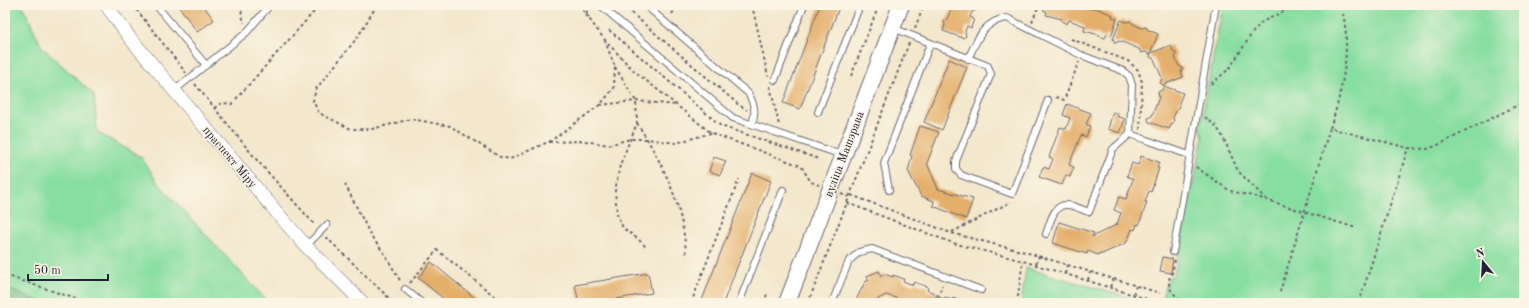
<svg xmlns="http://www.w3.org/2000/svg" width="1529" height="308" font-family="'Old Standard TT',serif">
  <rect width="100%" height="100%" fill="#fcf5e5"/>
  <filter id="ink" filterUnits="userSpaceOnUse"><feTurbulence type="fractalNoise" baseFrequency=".025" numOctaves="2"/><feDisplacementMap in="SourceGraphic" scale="8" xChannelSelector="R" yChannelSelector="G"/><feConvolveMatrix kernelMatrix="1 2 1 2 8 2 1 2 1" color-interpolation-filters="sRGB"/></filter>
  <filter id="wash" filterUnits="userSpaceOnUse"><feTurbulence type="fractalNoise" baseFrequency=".012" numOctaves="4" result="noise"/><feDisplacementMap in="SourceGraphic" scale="16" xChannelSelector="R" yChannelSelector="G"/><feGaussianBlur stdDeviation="0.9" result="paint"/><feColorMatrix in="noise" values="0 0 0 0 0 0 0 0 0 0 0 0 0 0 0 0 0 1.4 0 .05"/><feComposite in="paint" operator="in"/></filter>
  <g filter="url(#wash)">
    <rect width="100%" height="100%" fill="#f3e7cc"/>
    <g fill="#87dea1" stroke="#54806e">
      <polygon points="5,5 22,5 42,47 94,95 97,132 141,157 158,183 269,303 44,303 5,288"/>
      <polygon points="1223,5 1524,5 1524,303 1160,303 1169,277 1174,275 1203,137 1200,127"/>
      <polygon points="1026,268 1148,303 1021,303"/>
    </g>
    <polygon fill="#6dbd87" stroke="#487061" points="5,288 44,303 5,303"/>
    <g id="blocks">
      <g fill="#e4af6b">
        <polygon points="178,5 203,5 214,20 197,32"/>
        <polygon points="820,5 840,5 800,109 783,103"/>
        <polygon points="950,5 975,6 976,10 972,12 970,17 974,19 971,28 967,26 965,31 966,36 963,38 943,31 945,25 944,21 947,19 951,10"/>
        <polygon points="1045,5 1081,5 1092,9 1093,7 1113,15 1112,17 1117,19 1111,36 1107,34 1105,38 1099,36 1100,35 1084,31 1085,26 1069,20 1067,24 1061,21 1062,19 1046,15 1047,12 1043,10"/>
        <polygon points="1121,20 1126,22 1130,21 1133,24 1142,28 1146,27 1148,30 1158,34 1150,54 1145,52 1141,53 1139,49 1120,41 1115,43 1113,39"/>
        <polygon points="1171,45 1173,51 1176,53 1175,57 1179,66 1183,68 1181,72 1183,77 1163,85 1160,83 1162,78 1154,59 1150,57 1151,53"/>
        <polygon points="949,59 967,67 942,130 924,122"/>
        <polygon points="1164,86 1183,93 1179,103 1180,107 1177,109 1173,118 1174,122 1171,125 1169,129 1149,122 1148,118 1152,116 1159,97 1158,92 1162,90"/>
        <polygon points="1067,104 1091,113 1086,124 1090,126 1086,137 1081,135 1069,165 1074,167 1070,177 1066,175 1062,185 1039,177 1043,167 1049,169 1053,159 1049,157 1060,127 1066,129 1070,118 1063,115"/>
        <polygon points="1113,112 1118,114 1117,116 1125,119 1120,133 1108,129"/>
        <polygon points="920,126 939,132 927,163 938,189 973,199 966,219 933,206 934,201 921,196 908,171 912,156 910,155"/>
        <polygon points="1141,156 1159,162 1157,168 1159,168 1151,192 1149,191 1145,202 1147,202 1139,225 1137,224 1135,230 1132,229 1128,240 1127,240 1126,243 1102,254 1099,253 1098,255 1088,251 1087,254 1053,243 1059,222 1094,233 1092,237 1118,224 1117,224 1121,213 1114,210 1119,197 1126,199 1133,179 1127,176 1132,163 1138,165"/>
        <polygon points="714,157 726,161 720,175 709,171"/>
        <polygon points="752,173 771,181 723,303 709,303 702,300"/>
        <polygon points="1163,257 1173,259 1171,273 1160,271"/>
        <polygon points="431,262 481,303 449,303 418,278"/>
        <polygon points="879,271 881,276 884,274 893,277 893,275 904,279 903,281 913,285 914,282 928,287 927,290 937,294 933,303 900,303 896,300 897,298 886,295 878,299 877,303 857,303 855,302 865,282 869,280 867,276"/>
        <polygon points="648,273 652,293 591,303 579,303 575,285"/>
        <polygon points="939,297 944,299 945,297 950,299 950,301 951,302 953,298 961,301 961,303 937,303"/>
      </g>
    </g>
  </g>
  <g filter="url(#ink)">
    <use href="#blocks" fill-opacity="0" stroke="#6b676e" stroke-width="1"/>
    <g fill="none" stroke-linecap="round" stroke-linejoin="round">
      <g stroke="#6b676e" stroke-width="8">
        <g id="service">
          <polyline points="156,5 206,65"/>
          <polyline points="600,5 733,118 842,155"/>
          <path d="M645 5 748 93C755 105 756 112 752 124"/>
          <polyline points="893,28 988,66 991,74 956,161 956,169 961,175 1012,194 1048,100"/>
          <path d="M968 59C977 40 983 21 1007 18L1081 55 1123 71 1129 76 1132 85 1130 134 1113 149 1089 212C1082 210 1074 205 1067 205 1053 204 1050 224 1046 234"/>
          <polyline points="775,80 804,5"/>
          <polyline points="175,90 246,33 270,5"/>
          <polyline points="818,112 860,5"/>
          <polyline points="1130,134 1189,155"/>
          <polyline points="889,190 884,163 930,44"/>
          <polyline points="306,246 327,225"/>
          <polyline points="1173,252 1216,5"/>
          <polyline points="405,289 422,303"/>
          <polyline points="739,303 783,190"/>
          <polyline points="832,303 849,261 859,252 872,249 981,290"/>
        </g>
      </g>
      <g stroke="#6b676e" stroke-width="14">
        <polyline id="minor" points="106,5 130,38 279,215 306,246 363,303"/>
      </g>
      <g stroke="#6b676e" stroke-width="18">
        <polyline id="tertiary" points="787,303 901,5"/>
      </g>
      <g stroke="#6b676e" stroke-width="2" stroke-dasharray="3 3" stroke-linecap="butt">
        <polyline points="133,5 186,73"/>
        <polyline points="240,5 244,23"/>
        <polyline points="377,5 357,38 316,89 313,101 319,113 351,129 372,129 411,119 450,126 500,157 510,159 548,142 585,141 608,145 631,139 647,139 676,143 711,133"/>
        <polyline points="579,5 604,39 632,69 711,133 801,166 811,182 819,185"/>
        <polyline points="584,5 589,17"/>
        <polyline points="622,5 739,105 747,110"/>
        <polyline points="752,5 768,76"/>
        <polyline points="672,14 678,5"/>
        <polyline points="1032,22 1039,5"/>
        <polyline points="915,28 924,5"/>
        <polyline points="609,30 721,126 819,159"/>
        <polyline points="1071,39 1128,61 1138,70 1142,82 1140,130"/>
        <polyline points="615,67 636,101 637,123 620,165 615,191 617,214 623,228 638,239 647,248"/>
        <polyline points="851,76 879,5"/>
        <polyline points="195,84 256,159 315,225"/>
        <polyline points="1211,84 1229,69 1253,32 1262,22 1297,5"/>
        <polyline points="770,86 779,125"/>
        <polyline points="1056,97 1064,100 1079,62"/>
        <polyline points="236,99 320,5"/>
        <polyline points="600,105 636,101 677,105"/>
        <polyline points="214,108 222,103 233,104"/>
        <polyline points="1205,117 1216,126 1223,137 1238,171 1266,199"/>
        <path d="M637 123C664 165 683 205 686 254"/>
        <path d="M1330 128C1342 94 1351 49 1343 14"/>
        <polyline points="549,142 600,105 614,88 615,67 605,41"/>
        <polyline points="1196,167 1230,191 1257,197 1356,228"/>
        <polyline points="345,184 371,236 384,253 401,282"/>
        <polyline points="841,194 849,197"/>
        <polyline points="851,195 951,233 1025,252 1160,293"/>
        <polyline points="847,203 953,243 1023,261 1157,302"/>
        <polyline points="952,232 1011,202"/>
        <polyline points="326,237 394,303"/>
        <path d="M1175 260 1172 274 1170 276C1166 290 1174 293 1183 303"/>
        <polyline points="1036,264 1039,256"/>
        <polyline points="1065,273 1067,265"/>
        <polyline points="5,275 88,303"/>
        <polyline points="1088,280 1090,272"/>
        <polyline points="410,283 437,250 503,303"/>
        <polyline points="1110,287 1113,279"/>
        <polyline points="1280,292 1330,128 1408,148 1427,149 1436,146 1524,102"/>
        <polyline points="1133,294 1136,286"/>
        <polyline points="691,303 739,179"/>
        <polyline points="764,303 767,294"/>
        <polyline points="808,303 909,43"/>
        <polyline points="936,303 942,285"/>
        <polyline points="1017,303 1023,261"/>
        <polyline points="1359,303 1408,148"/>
      </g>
      <use href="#service" stroke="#fff" stroke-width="6"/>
      <use href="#minor" stroke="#fff" stroke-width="13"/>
      <use href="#tertiary" stroke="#fff" stroke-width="16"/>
    </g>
  </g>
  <g text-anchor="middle" stroke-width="3" stroke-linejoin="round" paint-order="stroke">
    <g font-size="12" fill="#22223b" stroke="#fcf5e5">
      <text transform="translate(844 154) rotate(-69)" y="4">вуліца Машэрава</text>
      <text transform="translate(230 157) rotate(50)" y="4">праспект Міру</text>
    </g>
  </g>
  <rect width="1529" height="308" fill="none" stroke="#fcf5e5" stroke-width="20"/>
  <g transform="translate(1483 262) rotate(342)" stroke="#fcf5e5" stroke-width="3" paint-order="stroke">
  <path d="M0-3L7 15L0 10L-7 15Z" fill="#22223b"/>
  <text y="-6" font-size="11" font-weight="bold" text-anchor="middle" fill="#22223b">N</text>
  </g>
  <path d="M28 274v6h80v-6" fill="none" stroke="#22223b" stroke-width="2"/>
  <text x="34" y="274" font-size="12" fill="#22223b" stroke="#fcf5e5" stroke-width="3" paint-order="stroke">50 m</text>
</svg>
